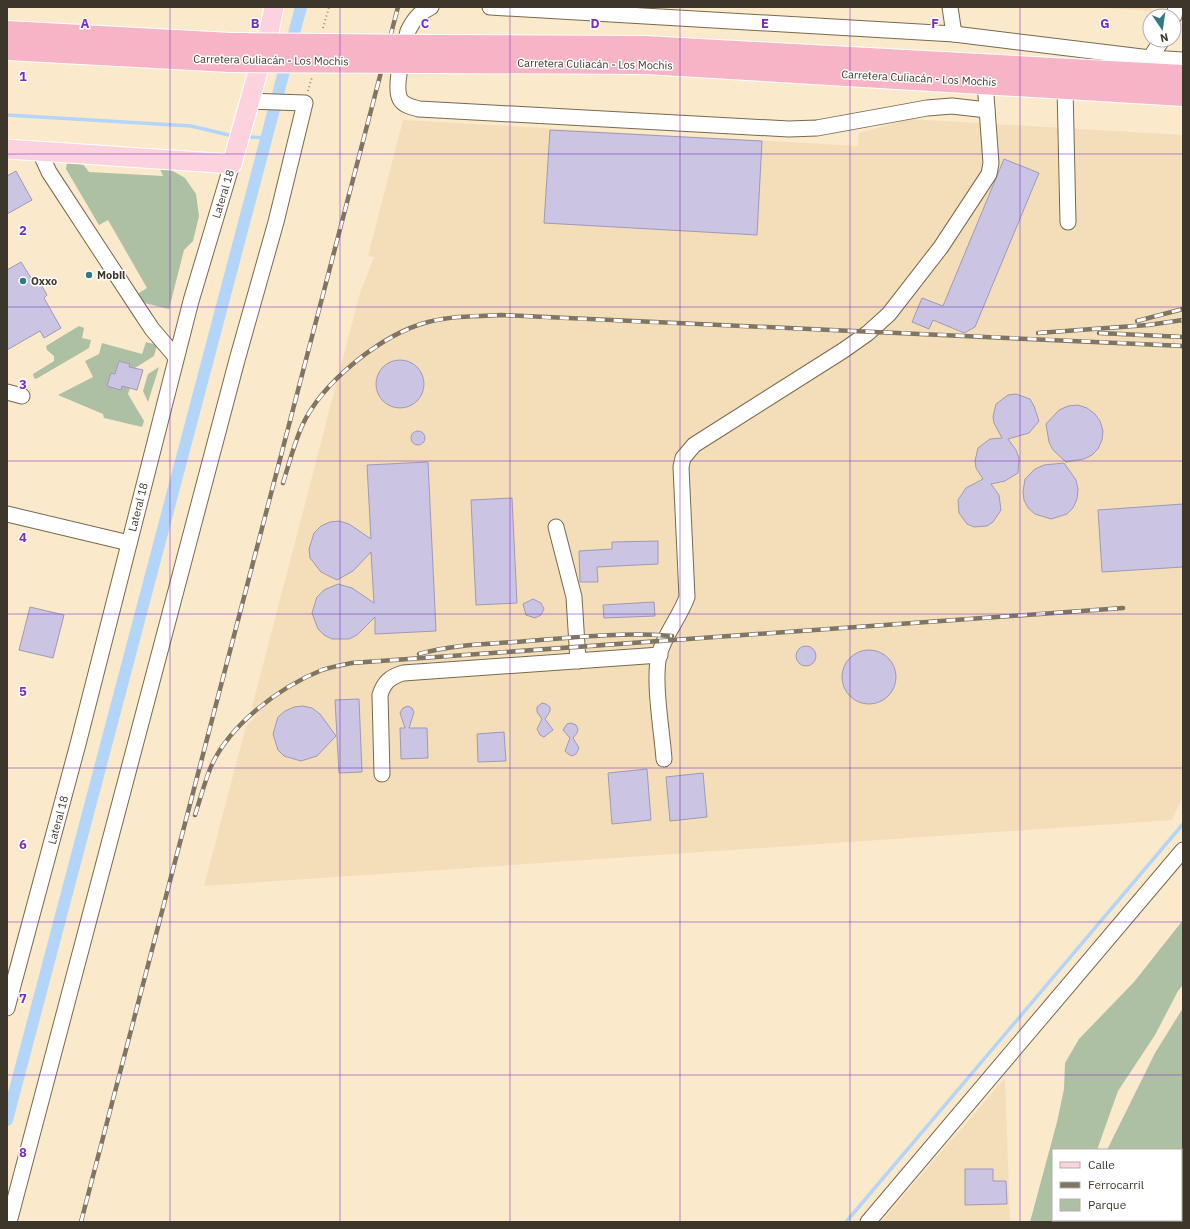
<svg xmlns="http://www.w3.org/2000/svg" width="1190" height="1229" font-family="'IBM Plex Sans',sans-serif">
  <rect width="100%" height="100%" fill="#fbe9cc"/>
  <g fill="#f3deb9">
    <polygon points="1088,7 1152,7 1151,11"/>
    <polygon points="909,119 1183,135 1183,796 1172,820 204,886 246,726 256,716 252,707 360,293 374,257 368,256 403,120 858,146 859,133"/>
    <polygon points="1005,1078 1010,1222 881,1222 890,1211"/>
  </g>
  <g fill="#aec0a3">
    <polygon points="67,162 82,163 89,172 163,176 157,162 185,178 196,194 199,216 193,241 184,250 169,309 140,302 136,295 147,288 108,220 99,225 66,169"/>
    <polygon points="79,326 84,328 82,338 91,340 89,348 36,379 34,378 33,374 54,361 54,356 47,350 46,346"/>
    <polygon points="146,342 157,345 154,356 135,368 129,367 130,364 119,361 115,374 111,373 107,386 121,390 122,386 130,388 128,394 144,421 142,427 104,418 103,414 58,395 93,377 85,361 99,354 102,343 142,354"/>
    <polygon points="159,367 148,402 143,391 148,374"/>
    <polygon points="1183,920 1183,985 1178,991 1155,1035 1118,1091 1097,1150 1053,1150 1053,1220 1091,1220 1091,1222 1030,1222 1057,1122 1064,1089 1065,1063 1079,1039 1134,982"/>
    <polygon points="1183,1008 1183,1185 1181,1195 1181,1150 1107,1150 1155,1053"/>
    <polygon points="1098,1220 1176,1220 1175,1222 1098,1222"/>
  </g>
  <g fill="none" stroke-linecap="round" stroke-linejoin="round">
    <g stroke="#b3d5f9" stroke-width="3.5">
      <polyline points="7,115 191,126 229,135"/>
      <polyline points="249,137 267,138"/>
      <polyline points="846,1222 1183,824"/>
    </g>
    <polyline stroke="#b3d5f9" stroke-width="12" points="7,1120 301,7"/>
  </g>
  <g fill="#cbc4e3" stroke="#9f99b7">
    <polygon points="550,130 762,141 757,235 544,223"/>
    <polygon points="1004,159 1039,173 975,327 964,333 933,320 929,329 912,322 922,298 943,306"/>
    <polygon points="16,171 32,200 7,214 7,176"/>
    <polygon points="21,262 33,281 36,280 37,282 39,281 47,295 44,298 61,328 44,338 40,331 7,350 7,270"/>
    <circle cx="400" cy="384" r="24"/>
    <polygon points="119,361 130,364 129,367 143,370 137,390 122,386 121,390 107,386 111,373 115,374"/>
    <polygon points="1016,394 1030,399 1034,406 1039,421 1029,433 1008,439 1016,450 1019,458 1018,473 1005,481 991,484 999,495 1001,510 993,522 987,526 974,527 967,524 959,513 958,500 966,488 983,479 976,468 975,461 978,448 990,439 1002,438 994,423 993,417 996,404 1008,395"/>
    <polygon points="1078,405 1087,408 1095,414 1100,421 1103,431 1102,440 1098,449 1092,455 1084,459 1066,462 1053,450 1049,442 1046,424 1059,410 1068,406"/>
    <circle cx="418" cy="438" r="7"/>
    <polygon points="428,462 436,631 375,634 375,617 357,635 349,639 332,639 324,635 318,629 312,613 317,597 324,590 338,584 352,588 374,603 371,552 353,571 337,580 321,572 310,558 309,549 314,533 321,526 330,522 339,521 349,524 371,539 367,465"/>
    <polygon points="1064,463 1076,480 1078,489 1077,499 1073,508 1067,514 1051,519 1035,514 1028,508 1024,500 1023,492 1025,479 1035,469 1044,465"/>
    <polygon points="512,498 517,603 476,605 471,500"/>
    <polygon points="1183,504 1183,567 1102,572 1098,510"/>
    <polygon points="658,541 658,564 597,567 598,582 580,582 579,551 612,549 612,542"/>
    <polygon points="533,599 541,603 544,609 541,615 535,618 526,615 523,604"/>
    <polygon points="654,602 655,616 604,618 603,605"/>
    <polygon points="30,607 64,615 53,658 19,650"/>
    <circle cx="806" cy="656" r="10"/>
    <circle cx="869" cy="677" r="27"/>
    <polygon points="359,699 362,772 339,773 335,700"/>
    <polygon points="542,703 546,704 550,707 550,711 545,719 553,730 544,737 540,735 537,729 542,719 537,712 537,707"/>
    <polygon points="303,706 312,708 320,714 336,736 317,756 301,761 284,756 278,750 273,734 278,717 285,711 294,707"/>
    <polygon points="408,706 412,708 414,712 409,728 427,728 428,758 401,759 400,728 405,728 400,713 403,708"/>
    <polygon points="571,723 576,725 578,729 577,733 573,738 579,748 576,754 572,756 568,754 565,751 570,738 563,730 567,724"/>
    <polygon points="504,732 506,761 478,762 477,734"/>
    <polygon points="647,769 651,820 612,824 608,773"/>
    <polygon points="703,773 707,817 670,821 666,777"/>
    <polygon points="965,1169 993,1169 993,1181 1006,1181 1007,1204 965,1205"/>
  </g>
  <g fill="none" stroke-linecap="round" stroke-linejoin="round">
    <g stroke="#78694e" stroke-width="17">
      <g id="minor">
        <path d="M431 7C419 13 414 19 408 31 405 46 393 86 400 99 404 106 412 107 419 109L789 129 817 128 927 108 952 106 987 110"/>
        <polyline points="490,7 954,34 1150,58 1183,60"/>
        <polyline points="950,7 954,34"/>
        <polyline points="1174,16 1176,7"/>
        <polyline points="1145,63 1150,58 1162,40"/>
        <polyline points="1065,87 1068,222"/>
        <polyline points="39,150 49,172 140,311 152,329 176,357"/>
        <polyline points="7,392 22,396"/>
        <polyline points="7,514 129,543"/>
        <polyline points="556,527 574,597 578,661"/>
        <path d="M664 759C662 731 653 682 659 655 664 635 680 617 687 597L681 467 683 458 694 445 844 350 868 333 889 314 941 247 989 174 991 163 985 82"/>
        <path d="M382 774 380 695C384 682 390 677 403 673L660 655"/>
        <polyline points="7,1008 78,744 191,301 232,164"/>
        <polyline points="9,1222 237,360 276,222 305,103 250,101"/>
        <polyline points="868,1222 1183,850"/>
      </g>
    </g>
    <g stroke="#fff" stroke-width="21">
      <polyline id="major" points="7,149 232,164 269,32 274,7"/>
    </g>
    <g stroke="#fff" stroke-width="24">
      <g id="highway">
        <polyline points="7,32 231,44"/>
        <polyline points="431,46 645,47 1183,76"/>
        <polyline points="7,49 229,61"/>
        <polyline points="428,62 645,63 1183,95"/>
      </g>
    </g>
    <g stroke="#968a76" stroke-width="2" stroke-dasharray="1 3" stroke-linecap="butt">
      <polyline points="323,28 329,7"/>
      <polyline points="308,91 312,77"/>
    </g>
    <use href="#minor" stroke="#fff" stroke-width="15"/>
    <use href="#major" stroke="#fbd2dd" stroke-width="19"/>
    <use href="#highway" stroke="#f8b4c7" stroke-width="22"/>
    <g stroke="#807563" stroke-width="4.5">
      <g id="rail">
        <polyline points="1137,321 1183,309"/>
        <polyline points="1038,333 1148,325 1183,320"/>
        <polyline points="1099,333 1183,337"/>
        <path d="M283 483C289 464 294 444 302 426 322 382 382 334 428 322 452 316 476 316 501 315 728 326 956 335 1183 346"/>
        <path d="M419 654C454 644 492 644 528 641 576 637 624 632 672 636"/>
        <path d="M195 815C200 800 204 784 210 769 228 725 280 687 322 670 331 667 342 665 352 663L1123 608"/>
        <polyline points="81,1222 398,7"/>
      </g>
    </g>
    <use href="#rail" stroke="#fff" stroke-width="3" stroke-dasharray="9" stroke-linecap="butt"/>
    <g stroke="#fff" stroke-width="24" stroke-linecap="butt">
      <g id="highway-bridge">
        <polyline points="231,44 431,46"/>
        <polyline points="229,61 428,62"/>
      </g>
    </g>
    <use href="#highway-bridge" stroke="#f8b4c7" stroke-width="22"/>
  </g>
  <path fill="none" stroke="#7b2cbf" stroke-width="1" stroke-opacity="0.55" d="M170 7V1222M340 7V1222M510 7V1222M680 7V1222M850 7V1222M1020 7V1222M7 154H1183M7 307H1183M7 461H1183M7 614H1183M7 768H1183M7 922H1183M7 1075H1183"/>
  <g fill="#337b83" stroke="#fff" stroke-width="1.5">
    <circle cx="89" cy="275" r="4"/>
    <circle cx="23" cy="281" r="4"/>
  </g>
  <g text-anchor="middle" stroke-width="3" stroke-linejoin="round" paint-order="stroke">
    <g font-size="11" fill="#3d362a" stroke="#fff">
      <text transform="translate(271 60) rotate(1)" y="4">Carretera Culiacán - Los Mochis</text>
      <text transform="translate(595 64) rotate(1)" y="4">Carretera Culiacán - Los Mochis</text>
      <text transform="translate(919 78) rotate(3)" y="4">Carretera Culiacán - Los Mochis</text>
      <text transform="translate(223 194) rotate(-73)" y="4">Lateral 18</text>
      <text transform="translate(138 507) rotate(-76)" y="4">Lateral 18</text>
      <text transform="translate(58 820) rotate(-75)" y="4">Lateral 18</text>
    </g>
    <g font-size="11" font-weight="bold" fill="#3d362a" stroke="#fff" text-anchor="start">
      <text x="97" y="279">Mobil</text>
      <text x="31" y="285">Oxxo</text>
    </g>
  </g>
  <g font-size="13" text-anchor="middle" font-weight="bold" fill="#7b2cbf" stroke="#fff" stroke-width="3" stroke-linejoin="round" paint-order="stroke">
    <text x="85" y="28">A</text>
    <text x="255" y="28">B</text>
    <text x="425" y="28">C</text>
    <text x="595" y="28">D</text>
    <text x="765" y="28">E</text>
    <text x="935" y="28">F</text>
    <text x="1105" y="28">G</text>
    <text x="23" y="81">1</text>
    <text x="23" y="235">2</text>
    <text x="23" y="389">3</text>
    <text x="23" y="542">4</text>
    <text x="23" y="696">5</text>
    <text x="23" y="849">6</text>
    <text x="23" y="1003">7</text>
    <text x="23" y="1157">8</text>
  </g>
  <rect width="1190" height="1229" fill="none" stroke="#3d362a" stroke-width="16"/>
  <rect x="1052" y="1149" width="130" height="72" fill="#ffffff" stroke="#b1afaa"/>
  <rect x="1060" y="1162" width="20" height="6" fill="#fbd2dd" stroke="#b1afaa"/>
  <text x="1088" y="1169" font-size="12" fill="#3d362a">Calle</text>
  <rect x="1060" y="1182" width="20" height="6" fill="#807563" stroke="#b1afaa"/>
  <text x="1088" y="1189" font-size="12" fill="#3d362a">Ferrocarril</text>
  <rect x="1060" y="1199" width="20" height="12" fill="#aec0a3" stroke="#b1afaa"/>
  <text x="1088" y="1209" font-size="12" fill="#3d362a">Parque</text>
  <g transform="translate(1162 28) rotate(167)"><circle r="19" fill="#ffffff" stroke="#b1afaa"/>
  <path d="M0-3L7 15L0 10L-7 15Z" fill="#337b83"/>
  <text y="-6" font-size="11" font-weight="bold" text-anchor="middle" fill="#3d362a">N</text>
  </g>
</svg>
